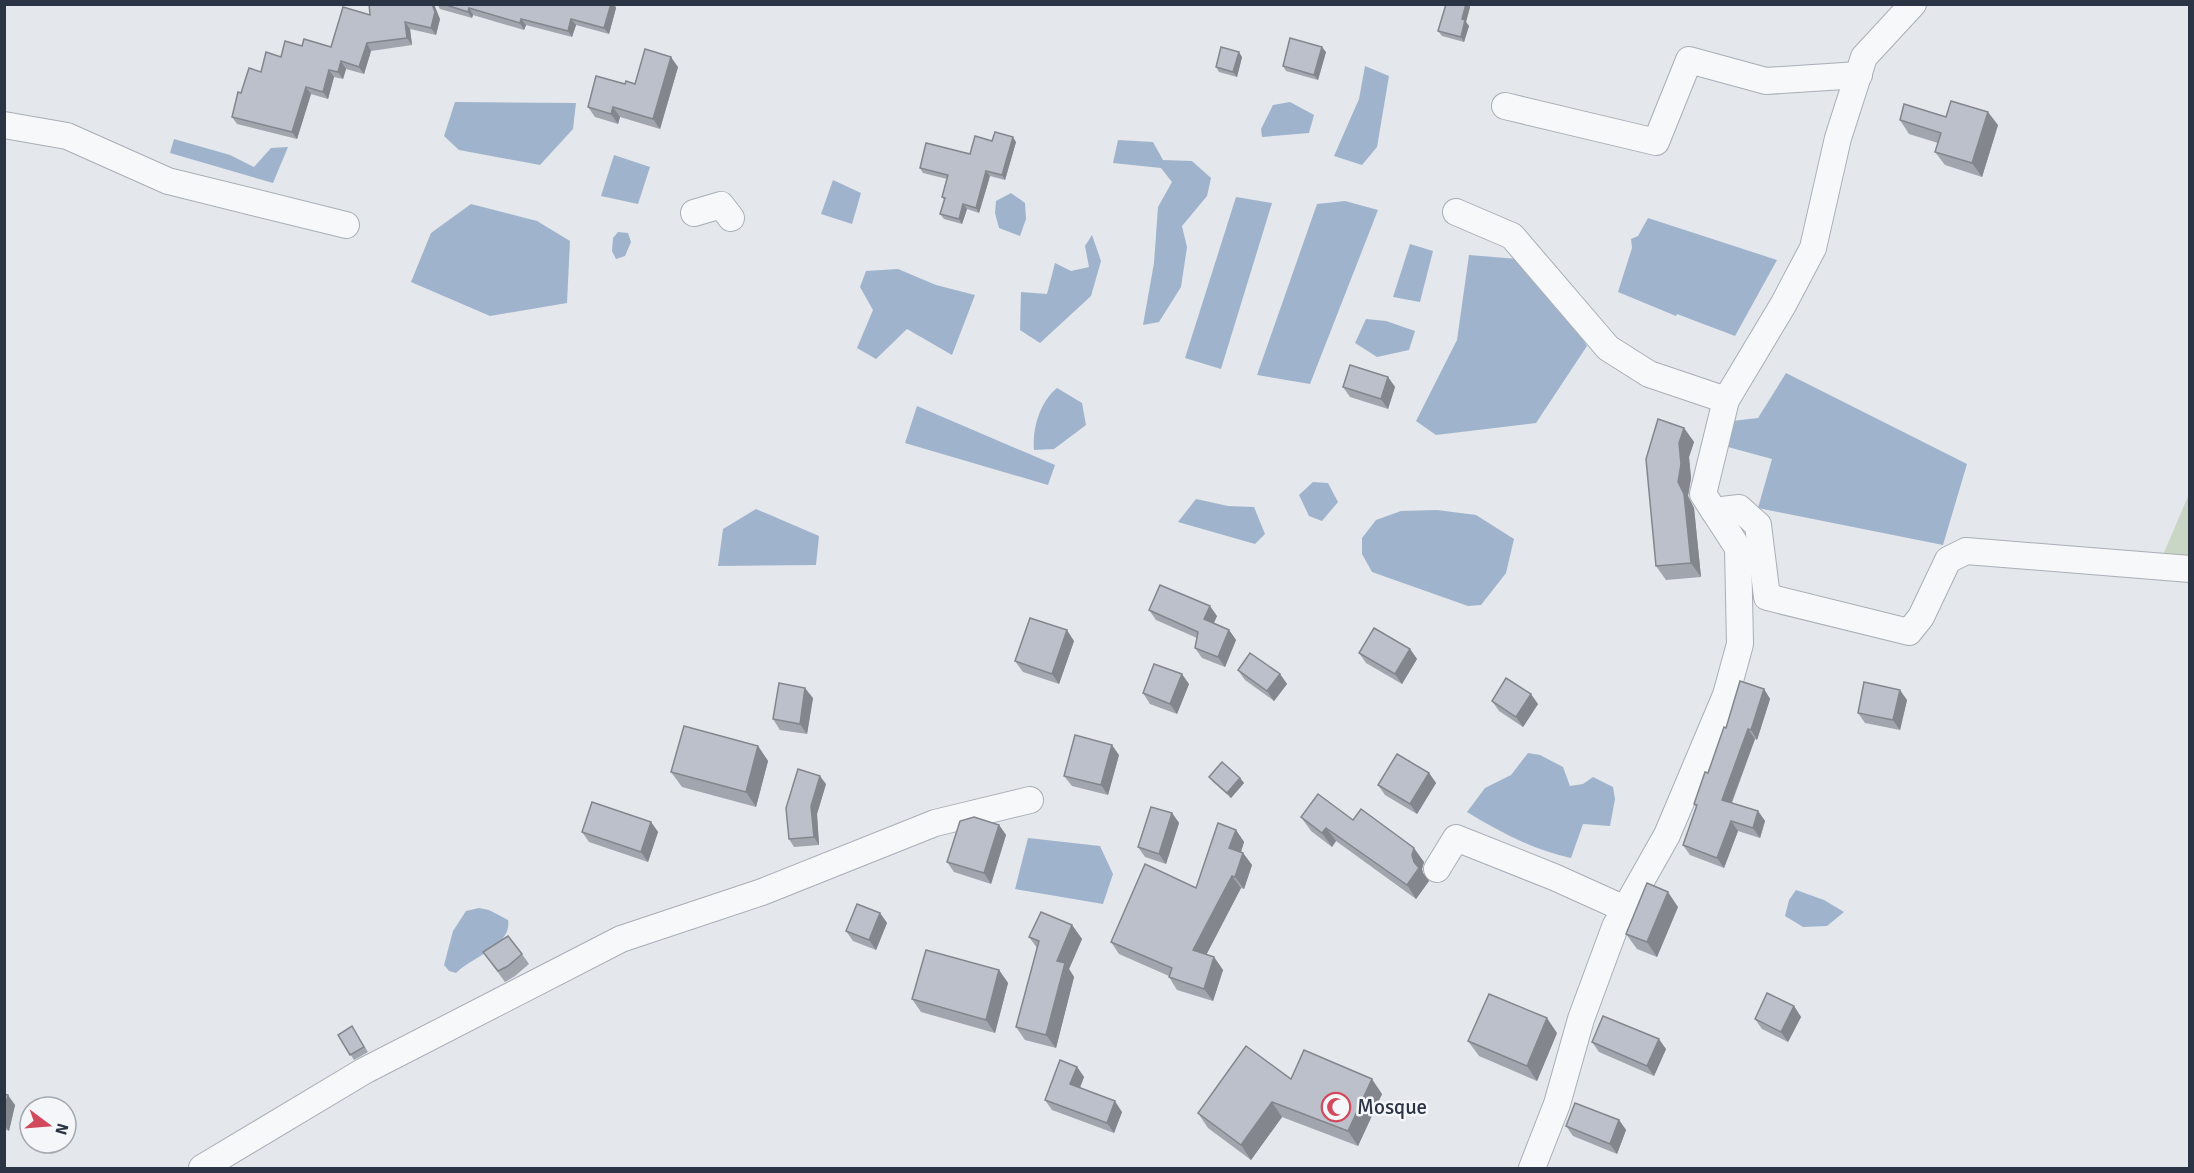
<svg xmlns="http://www.w3.org/2000/svg" width="2194" height="1173" font-family="Signika,sans-serif">
  <rect width="100%" height="100%" fill="#e4e7ec"/>
  <polygon fill="#c9d6c5" points="2189,494 2189,557 2163,555"/>
  <g fill="#9fb4cc">
    <polygon points="1365,66 1389,76 1377,147 1362,165 1334,156 1359,99"/>
    <polygon points="455,102 576,103 573,129 540,165 459,150 444,136"/>
    <polygon points="1290,102 1314,115 1309,133 1262,137 1261,129 1273,105"/>
    <polygon points="174,139 230,155 254,167 271,148 288,147 273,183 170,153"/>
    <polygon points="1118,140 1153,142 1163,160 1192,161 1211,178 1207,196 1182,226 1187,247 1181,287 1159,322 1143,325 1154,263 1158,207 1172,182 1161,168 1113,163"/>
    <polygon points="614,155 650,167 638,204 601,196"/>
    <polygon points="833,180 861,193 852,224 821,214"/>
    <polygon points="1011,193 1025,203 1026,219 1020,236 999,228 995,213 996,201"/>
    <polygon points="1236,197 1272,203 1221,369 1185,358"/>
    <polygon points="1345,201 1378,210 1310,384 1257,375 1317,204"/>
    <polygon points="471,204 537,221 570,241 567,303 490,316 411,282 431,233"/>
    <polygon points="1648,218 1777,260 1735,336 1677,314 1676,316 1618,292 1632,248 1631,239 1638,236"/>
    <polygon points="618,232 628,233 631,242 625,256 616,259 612,251 613,238"/>
    <polygon points="1092,235 1101,261 1091,296 1040,343 1020,330 1021,292 1047,294 1055,263 1071,271 1089,267 1085,246"/>
    <polygon points="1410,244 1433,251 1420,302 1393,297"/>
    <polygon points="1469,255 1518,259 1559,301 1587,346 1536,423 1436,435 1416,421 1457,340"/>
    <polygon points="898,269 936,285 975,295 952,355 907,329 876,359 857,348 873,310 860,287 866,271"/>
    <polygon points="1366,319 1386,321 1415,331 1409,350 1377,357 1355,343"/>
    <polygon points="1786,373 1967,464 1943,545 1758,508 1772,459 1728,447 1732,421 1758,418"/>
    <path d="M1057 388 1082 403 1086 425 1054 449 1034 450C1032 428 1040 402 1057 388Z"/>
    <polygon points="917,406 1055,465 1048,485 905,443"/>
    <polygon points="1313,482 1328,483 1338,502 1322,521 1309,516 1299,495"/>
    <polygon points="1196,499 1228,506 1254,507 1265,534 1255,544 1178,522"/>
    <polygon points="756,509 819,536 816,565 718,566 723,529"/>
    <polygon points="1437,510 1476,515 1514,539 1506,573 1481,605 1468,606 1372,572 1362,554 1362,538 1376,520 1401,511"/>
    <path d="M1528 753 1540 755 1563 767 1570 786 1583 784 1593 777 1613 787 1615 799 1610 826 1583 824 1571 858C1533 850 1500 832 1467 812L1485 788 1511 775Z"/>
    <polygon points="1028,838 1100,846 1113,874 1103,904 1015,889"/>
    <polygon points="1796,890 1824,900 1844,912 1827,926 1803,927 1785,916 1789,900"/>
    <path d="M479 908 489 910 508 920C513 945 470 958 456 973L449 971 444 965 453 931 466 911Z"/>
  </g>
  <g fill="none" stroke-linecap="round" stroke-linejoin="round">
    <g stroke="#a9aeb7" stroke-width="28">
      <g id="minor">
        <polyline points="1505,106 1656,142 1689,60 1766,81 1859,75"/>
        <polyline points="4,125 67,136 168,181 346,225"/>
        <polyline points="1456,212 1512,236 1608,348 1649,374 1726,400"/>
        <polyline points="694,213 721,205 731,218"/>
        <polyline points="1714,511 1739,508 1758,525 1767,597 1909,632 1921,617 1948,560 1966,551 2190,569"/>
        <polyline points="1437,869 1456,838 1554,877 1625,909"/>
        <polyline points="202,1168 364,1071 621,939 762,892 935,823 1030,800"/>
        <polyline points="1532,1168 1557,1104 1581,1019 1615,927 1667,835 1726,695 1740,644 1738,548 1703,494 1726,400 1783,305 1813,248 1838,138 1864,57 1913,4"/>
      </g>
    </g>
    <use href="#minor" stroke="#f7f8fa" stroke-width="26"/>
  </g>
  <g fill="#a1a5ae">
    <polygon points="437,4 614,4 616,8 609,34 576,25 572,37 526,25 524,30 473,15 472,18 440,9"/>
    <polygon points="1446,4 1469,4 1470,7 1466,22 1469,26 1464,42 1442,36 1438,31"/>
    <polygon points="370,15 440,19 436,35 410,29 412,45 371,51 364,74 346,69 343,79 334,77 328,99 311,94 297,139 237,124 232,117 241,93 261,72 281,57 302,46 331,47"/>
    <polygon points="1326,52 1318,80 1286,71 1283,66"/>
    <polygon points="1242,57 1237,77 1219,72 1216,67"/>
    <polygon points="678,67 660,129 620,117 618,124 595,117 588,107 625,84 635,84"/>
    <polygon points="1946,117 1998,125 1982,177 1945,165 1935,152 1938,143 1909,134 1900,120"/>
    <polygon points="992,141 1016,142 1005,180 990,176 979,213 967,209 962,224 944,219 940,214 944,200 942,197 947,179 923,173 920,168 970,154"/>
    <polygon points="1388,377 1395,387 1388,409 1350,397 1343,387"/>
    <polygon points="1684,428 1694,442 1689,457 1691,478 1688,496 1694,508 1701,577 1666,580 1656,566"/>
    <polygon points="1149,610 1217,616 1214,623 1229,630 1236,640 1225,667 1202,658 1195,648 1197,638 1156,620"/>
    <polygon points="1074,641 1059,684 1023,672 1015,661"/>
    <polygon points="1410,649 1417,659 1402,684 1366,663 1359,653"/>
    <polygon points="1238,670 1280,674 1287,684 1274,701 1245,680"/>
    <polygon points="1189,684 1177,714 1150,704 1143,693"/>
    <polygon points="1764,689 1770,699 1757,740 1755,739 1732,803 1758,811 1765,821 1760,838 1738,831 1724,868 1690,855 1683,845 1696,807 1694,804 1708,773"/>
    <polygon points="813,698 807,734 780,730 773,719"/>
    <polygon points="1907,700 1900,730 1865,723 1858,713"/>
    <polygon points="1492,701 1538,704 1523,727 1499,711"/>
    <polygon points="758,746 768,761 756,807 682,787 671,772"/>
    <polygon points="1119,755 1108,795 1072,786 1064,776"/>
    <polygon points="1429,773 1436,783 1417,814 1385,795 1378,785"/>
    <polygon points="1209,777 1240,778 1244,783 1231,798 1213,782"/>
    <polygon points="826,784 817,814 819,845 794,847 789,839"/>
    <polygon points="1172,813 1179,823 1166,864 1145,857 1138,847"/>
    <polygon points="1301,817 1353,820 1424,862 1422,869 1423,873 1429,881 1416,899 1336,841 1332,847 1311,831"/>
    <polygon points="651,822 658,832 648,862 589,842 582,832"/>
    <polygon points="999,825 1006,835 991,884 954,872 947,862"/>
    <polygon points="1236,830 1244,842 1241,852 1243,853 1252,865 1244,889 1241,888 1206,955 1214,957 1223,970 1213,1001 1177,990 1169,977 1169,976 1119,954 1111,942 1196,888"/>
    <polygon points="1678,907 1657,957 1637,949 1626,934"/>
    <polygon points="880,913 887,923 876,950 853,941 846,931"/>
    <polygon points="1072,925 1082,939 1069,969 1074,977 1056,1048 1025,1040 1016,1027 1037,948 1029,937"/>
    <polygon points="483,952 522,954 529,964 515,976 505,982"/>
    <polygon points="999,970 1008,983 995,1033 921,1012 912,999"/>
    <polygon points="1794,1006 1801,1017 1788,1042 1762,1029 1755,1019"/>
    <polygon points="352,1026 368,1052 354,1060 338,1035"/>
    <polygon points="1557,1033 1537,1081 1479,1056 1468,1041"/>
    <polygon points="1592,1042 1666,1049 1654,1076 1599,1052"/>
    <polygon points="1077,1067 1084,1077 1080,1088 1122,1112 1114,1133 1052,1110 1045,1100"/>
    <polygon points="1291,1079 1382,1094 1358,1146 1282,1117 1251,1160 1208,1128 1198,1113"/>
    <polygon points="4,1094 15,1105 9,1131 4,1129"/>
    <polygon points="1619,1120 1626,1130 1617,1154 1573,1136 1566,1126"/>
  </g>
  <g fill="#83868d">
    <polygon points="432,4 434,4 440,19 436,35 431,28"/>
    <polygon points="609,4 614,4 616,8 609,34 604,28"/>
    <polygon points="1466,4 1469,4 1470,7 1466,22 1469,26 1464,42 1461,37 1462,19"/>
    <polygon points="469,8 473,15 472,18 468,12"/>
    <polygon points="521,19 526,25 524,30 520,23"/>
    <polygon points="571,19 576,25 572,37 568,31"/>
    <polygon points="405,22 410,29 412,45 407,38"/>
    <polygon points="367,43 371,51 364,74 359,67"/>
    <polygon points="1322,47 1326,52 1318,80 1314,75"/>
    <polygon points="1239,52 1242,57 1237,77 1233,72"/>
    <polygon points="671,57 678,67 660,129 653,119"/>
    <polygon points="341,61 346,69 343,79 338,72"/>
    <polygon points="329,70 334,77 328,99 323,92"/>
    <polygon points="306,87 311,94 297,139 292,132"/>
    <polygon points="613,107 620,117 618,124 611,114"/>
    <polygon points="1988,112 1998,125 1982,177 1972,163"/>
    <polygon points="1013,137 1016,142 1005,180 1002,175"/>
    <polygon points="986,171 990,176 979,213 976,208"/>
    <polygon points="963,204 967,209 962,224 959,219"/>
    <polygon points="1388,377 1395,387 1388,409 1381,399"/>
    <polygon points="1684,428 1694,442 1689,457 1691,478 1688,496 1694,508 1701,577 1691,563 1678,482 1679,443"/>
    <polygon points="1210,606 1217,616 1211,629 1204,619"/>
    <polygon points="1067,630 1074,641 1059,684 1052,674"/>
    <polygon points="1229,630 1236,640 1225,667 1218,657"/>
    <polygon points="1410,649 1417,659 1402,684 1395,674"/>
    <polygon points="1182,674 1189,684 1177,714 1170,704"/>
    <polygon points="1280,674 1287,684 1274,701 1267,691"/>
    <polygon points="805,688 813,698 807,734 800,724"/>
    <polygon points="1764,689 1770,699 1757,740 1751,730"/>
    <polygon points="1900,690 1907,700 1900,730 1893,720"/>
    <polygon points="1531,694 1538,704 1523,727 1516,717"/>
    <polygon points="1748,729 1755,739 1729,809 1722,800"/>
    <polygon points="1112,745 1119,755 1108,795 1101,785"/>
    <polygon points="758,746 768,761 756,807 746,792"/>
    <polygon points="1429,773 1436,783 1417,814 1410,804"/>
    <polygon points="820,776 826,784 817,814 819,845 814,837 811,806"/>
    <polygon points="1240,778 1244,783 1231,798 1227,793"/>
    <polygon points="1758,811 1765,821 1760,838 1753,828"/>
    <polygon points="1172,813 1179,823 1166,864 1159,854"/>
    <polygon points="1731,821 1738,831 1724,868 1717,858"/>
    <polygon points="651,822 658,832 648,862 641,852"/>
    <polygon points="999,825 1006,835 991,884 984,873"/>
    <polygon points="1326,828 1336,841 1332,847 1322,833"/>
    <polygon points="1236,830 1244,842 1238,861 1229,848"/>
    <polygon points="1414,848 1424,862 1422,869 1423,873 1429,881 1416,899 1407,885 1414,862 1412,855"/>
    <polygon points="1243,853 1252,865 1244,889 1235,877"/>
    <polygon points="1232,876 1241,888 1202,963 1193,950"/>
    <polygon points="1668,892 1678,907 1657,957 1647,942"/>
    <polygon points="880,913 887,923 876,950 869,940"/>
    <polygon points="1072,925 1082,939 1069,969 1074,977 1056,1048 1046,1035 1057,961"/>
    <polygon points="1214,957 1223,970 1213,1001 1204,989"/>
    <polygon points="999,970 1008,983 995,1033 986,1020"/>
    <polygon points="1794,1006 1801,1017 1788,1042 1781,1032"/>
    <polygon points="1547,1018 1557,1033 1537,1081 1527,1066"/>
    <polygon points="1659,1039 1666,1049 1654,1076 1647,1066"/>
    <polygon points="1077,1067 1084,1077 1077,1095 1070,1084"/>
    <polygon points="1372,1079 1382,1094 1358,1146 1348,1131"/>
    <polygon points="8,1095 15,1105 9,1131 4,1124 4,1111"/>
    <polygon points="1115,1101 1122,1112 1114,1133 1107,1123"/>
    <polygon points="1272,1102 1282,1117 1251,1160 1241,1145"/>
    <polygon points="1619,1120 1626,1130 1617,1154 1610,1144"/>
  </g>
  <g fill="#bbc0ca" stroke="#83868d" stroke-width="1.5">
    <polygon points="369,4 432,4 435,12 431,28 405,22 407,38 367,43 359,67 341,61 338,72 329,70 323,92 306,87 292,132 232,117 238,92 241,93 249,68 261,72 266,52 281,57 285,41 302,46 304,39 331,47 343,7 370,15"/>
    <polygon points="443,4 611,4 604,28 571,19 568,31 521,19 520,23 469,8 468,12"/>
    <polygon points="1446,4 1466,4 1462,19 1465,20 1461,37 1438,31"/>
    <polygon points="1290,38 1322,47 1314,75 1283,66"/>
    <polygon points="1221,47 1239,52 1233,72 1216,67"/>
    <polygon points="645,49 671,57 653,119 613,107 611,114 588,107 596,76 625,84 626,81 635,84"/>
    <polygon points="1951,101 1988,112 1972,163 1935,152 1941,133 1900,120 1904,104 1946,117"/>
    <polygon points="995,132 1013,137 1002,175 986,171 976,208 963,204 959,219 940,214 945,198 942,197 948,175 920,168 926,143 970,154 975,136 992,141"/>
    <polygon points="1350,365 1388,377 1381,399 1343,387"/>
    <polygon points="1658,419 1684,428 1679,443 1681,464 1678,482 1684,494 1691,563 1656,566 1646,459"/>
    <polygon points="1160,585 1210,606 1204,619 1229,630 1218,657 1195,648 1198,632 1149,610"/>
    <polygon points="1030,618 1067,630 1052,674 1015,661"/>
    <polygon points="1374,628 1410,649 1395,674 1359,653"/>
    <polygon points="1250,653 1280,674 1267,691 1238,670"/>
    <polygon points="1154,664 1182,674 1170,704 1143,693"/>
    <polygon points="1506,678 1531,694 1516,717 1492,701"/>
    <polygon points="1740,681 1764,689 1751,730 1748,729 1722,800 1758,811 1753,828 1731,821 1717,858 1683,845 1697,805 1694,804 1705,772 1708,773 1724,727 1726,728"/>
    <polygon points="1864,682 1900,690 1893,720 1858,713"/>
    <polygon points="779,683 805,688 800,724 773,719"/>
    <polygon points="684,726 758,746 746,792 671,772"/>
    <polygon points="1075,735 1112,745 1101,785 1064,776"/>
    <polygon points="1397,754 1429,773 1410,804 1378,785"/>
    <polygon points="1222,762 1240,778 1227,793 1209,777"/>
    <polygon points="798,769 820,776 811,806 814,837 789,839 786,808"/>
    <polygon points="1318,794 1353,820 1361,809 1414,848 1412,855 1414,862 1419,868 1407,885 1326,828 1322,833 1301,817"/>
    <polygon points="592,802 651,822 641,852 582,832"/>
    <polygon points="1151,807 1172,813 1159,854 1138,847"/>
    <polygon points="974,817 999,825 984,873 947,862 960,821"/>
    <polygon points="1218,823 1236,830 1229,848 1243,853 1235,877 1232,876 1193,950 1214,957 1204,989 1169,977 1172,968 1111,942 1145,864 1196,888"/>
    <polygon points="1647,883 1668,892 1647,942 1626,934"/>
    <polygon points="857,904 880,913 869,940 846,931"/>
    <polygon points="1041,912 1072,925 1057,961 1065,963 1046,1035 1016,1027 1039,941 1029,937"/>
    <polygon points="508,936 522,954 508,966 498,971 483,952"/>
    <polygon points="926,950 999,970 986,1020 912,999"/>
    <polygon points="1767,993 1794,1006 1781,1032 1755,1019"/>
    <polygon points="1489,994 1547,1018 1527,1066 1468,1041"/>
    <polygon points="1603,1016 1659,1039 1647,1066 1592,1042"/>
    <polygon points="352,1026 364,1047 350,1055 338,1035"/>
    <polygon points="1246,1046 1291,1079 1304,1050 1372,1079 1348,1131 1272,1102 1241,1145 1198,1113"/>
    <polygon points="1060,1060 1077,1067 1070,1084 1115,1101 1107,1123 1045,1100"/>
    <polygon points="4,1094 8,1095 4,1111"/>
    <polygon points="1575,1103 1619,1120 1610,1144 1566,1126"/>
  </g>
  <defs>
    <g id="mosque-ring" transform="scale(1.5)"><circle r="9.5" fill="#f4f6f9" stroke="#d1495b" stroke-width="1.5"/><path d="M3.5-4.9A6 6 0 1 0 3.5 4.9A5 5 0 1 1 3.5-4.9Z" fill="#d1495b"/></g>
  </defs>
  <g fill-rule="evenodd">
    <use href="#mosque-ring" x="1336" y="1107"/>
  </g>
  <g text-anchor="middle" stroke-width="5" stroke-linejoin="round" paint-order="stroke">
    <g font-size="21" fill="#2b3445" stroke="#f4f6f9" text-anchor="start">
      <text x="1357" y="1114">Mosque</text>
    </g>
  </g>
  <rect width="2194" height="1173" fill="none" stroke="#2b3445" stroke-width="12"/>
  <g transform="translate(48 1125) rotate(106)"><circle r="28" fill="#f4f6f9" stroke="#a4a8b1" stroke-width="1.5"/>
  <path d="M0-4.5L10 22L0 15L-10 22Z" fill="#d1495b"/>
  <text y="-9" font-size="16" font-weight="bold" text-anchor="middle" fill="#2b3445">N</text>
  </g>
</svg>
